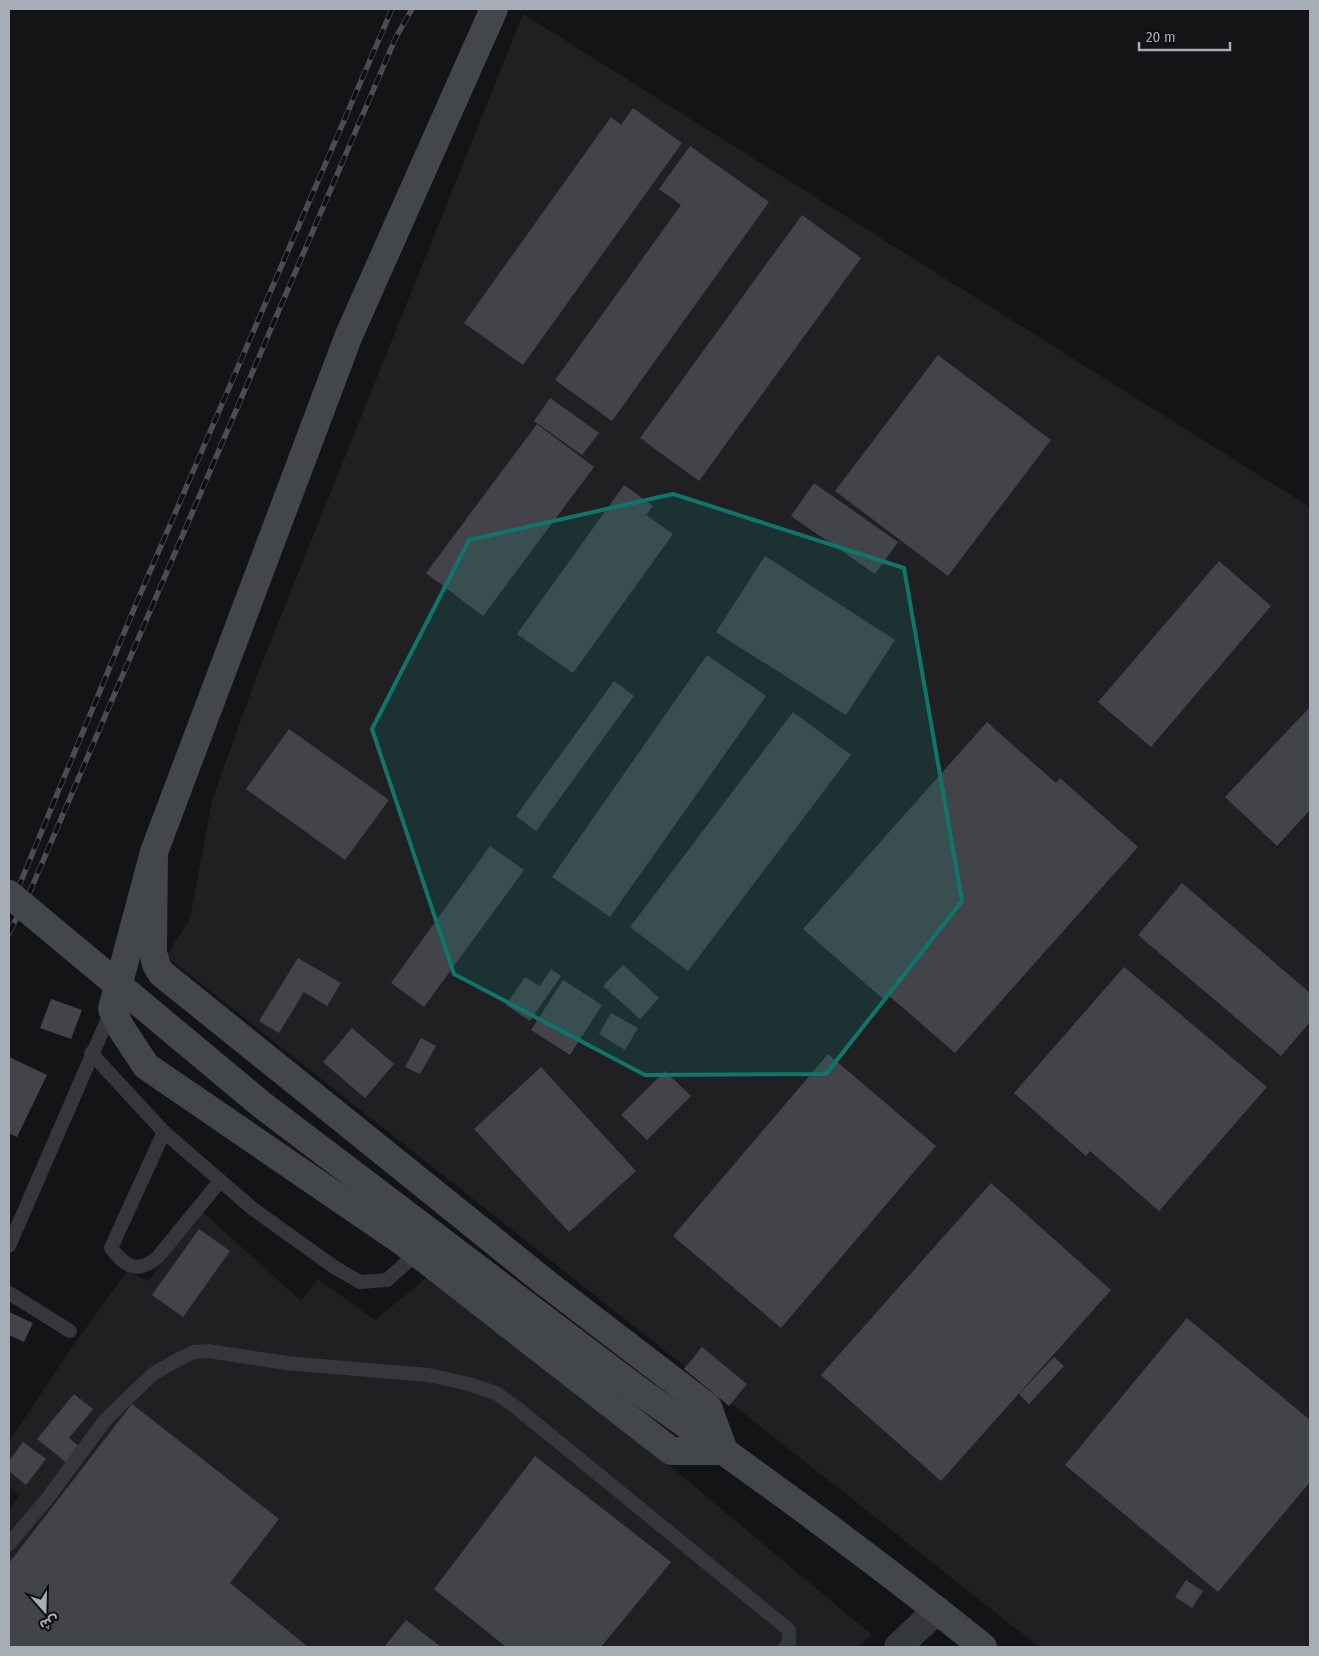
<svg xmlns="http://www.w3.org/2000/svg" width="1319" height="1656" font-family="'Fira Sans Condensed','Noto Sans Arabic',sans-serif">
  <rect width="100%" height="100%" fill="#141416"/>
  <g fill="#202023">
    <polygon points="523,14 1310,507 1310,1647 1039,1647 166,956 190,919 212,800 255,681"/>
    <polygon points="203,1212 301,1301 318,1279 375,1320 436,1270 872,1635 858,1647 9,1647 9,1509 19,1496 9,1486 9,1442 70,1350 127,1271 148,1281"/>
  </g>
  <g fill="#434449">
    <polygon points="633,108 682,143 523,365 464,323 611,117 621,125"/>
    <polygon points="690,146 769,202 612,421 555,380 681,205 659,189"/>
    <polygon points="802,215 861,258 699,481 640,438"/>
    <polygon points="938,355 1051,440 948,576 835,491"/>
    <polygon points="550,398 599,433 582,455 534,421"/>
    <polygon points="537,424 594,467 483,616 426,573"/>
    <polygon points="814,483 898,542 875,574 791,516"/>
    <polygon points="624,485 653,506 646,515 673,534 573,673 517,634"/>
    <polygon points="765,556 895,640 846,715 716,632"/>
    <polygon points="1219,561 1271,606 1151,747 1098,702"/>
    <polygon points="707,655 766,696 610,917 552,877"/>
    <polygon points="614,681 634,696 536,831 516,816"/>
    <polygon points="1310,707 1310,810 1277,846 1225,797"/>
    <polygon points="793,712 851,755 688,971 630,927"/>
    <polygon points="987,722 1056,783 1060,778 1138,847 955,1053 887,994 883,999 803,929"/>
    <polygon points="289,729 389,800 345,860 246,789"/>
    <polygon points="490,846 524,870 424,1007 391,983"/>
    <polygon points="1182,883 1310,993 1310,1022 1281,1056 1138,935"/>
    <polygon points="298,958 341,983 327,1006 304,992 279,1033 259,1021"/>
    <polygon points="623,965 659,998 640,1019 603,986"/>
    <polygon points="1124,967 1267,1087 1159,1211 1090,1151 1086,1156 1014,1093"/>
    <polygon points="551,969 561,976 530,1021 506,1005 525,977 540,986"/>
    <polygon points="563,980 602,1005 570,1055 531,1030"/>
    <polygon points="51,999 82,1010 71,1039 40,1028"/>
    <polygon points="611,1013 638,1028 625,1050 599,1034"/>
    <polygon points="352,1028 394,1064 365,1098 323,1062"/>
    <polygon points="421,1038 436,1046 420,1074 405,1067"/>
    <polygon points="828,1054 936,1146 781,1328 673,1236"/>
    <polygon points="9,1057 47,1075 17,1137 9,1133"/>
    <polygon points="541,1067 636,1171 569,1232 474,1129"/>
    <polygon points="665,1071 691,1096 647,1140 621,1115"/>
    <polygon points="991,1183 1111,1290 941,1481 821,1375"/>
    <polygon points="199,1229 230,1251 183,1317 152,1295"/>
    <polygon points="9,1312 33,1323 24,1342 9,1335"/>
    <polygon points="1187,1318 1310,1420 1310,1482 1218,1592 1065,1465"/>
    <polygon points="702,1347 747,1384 729,1406 684,1369"/>
    <polygon points="1054,1357 1064,1366 1029,1404 1019,1394"/>
    <polygon points="74,1394 93,1409 69,1438 81,1448 68,1464 37,1439"/>
    <polygon points="132,1404 279,1519 230,1583 308,1647 9,1647 9,1563"/>
    <polygon points="23,1442 46,1459 26,1485 9,1471 9,1461"/>
    <polygon points="535,1456 671,1562 601,1647 506,1647 434,1589"/>
    <polygon points="1186,1580 1203,1591 1192,1608 1175,1597"/>
    <polygon points="406,1620 441,1647 384,1647"/>
  </g>
  <g fill="none" stroke-linecap="round" stroke-linejoin="round">
    <g stroke="#35373a" stroke-width="14">
      <polyline points="91,1053 164,1132 253,1209 334,1267 360,1282 387,1280 417,1253"/>
      <path d="M164 1132 111 1248C125 1267 138 1274 158 1257L220 1181"/>
      <polyline points="9,1246 112,1009"/>
      <polyline points="9,1293 70,1331"/>
      <polyline points="9,1544 47,1499 106,1419 153,1374 179,1359 194,1352 208,1351 286,1363 428,1375 469,1384 496,1393 517,1408 789,1630 789,1643 785,1647"/>
    </g>
    <polyline stroke="#35373a" stroke-width="28" points="898,1647 937,1610"/>
    <g stroke="#43464a" stroke-width="28">
      <polyline points="154,852 153,952 156,964 161,973 546,1283 708,1407 724,1451 671,1451 403,1242 146,1066 121,1028 112,1009 154,852 349,335 494,9"/>
      <path d="M642 1393C758 1475 873 1558 983 1647"/>
    </g>
    <g stroke="#4a4d51" stroke-width="5.5">
      <g id="rail">
        <polyline points="9,910 136,604 392,9"/>
        <polyline points="9,933 28,896 396,37 412,9"/>
      </g>
    </g>
    <use href="#rail" stroke="#0f0f11" stroke-width="4" stroke-dasharray="11" stroke-linecap="butt"/>
    <polyline stroke="#43464a" stroke-width="28" points="9,894 262,1105 642,1393"/>
  </g>
  <path fill="#0f766e" fill-opacity="0.2" stroke="#0f766e" stroke-width="4" stroke-linejoin="round" d="M673 494 904 568 962 901 826 1074 645 1075 454 974 372 729 469 540Z"/>
  <rect width="1319" height="1656" fill="none" stroke="#a6adb6" stroke-width="20"/>
  <g transform="translate(45 1611) rotate(160)" stroke="#0f0f11" stroke-width="4" paint-order="stroke">
  <path d="M0-4L9 19L0 12L-9 19Z" fill="#a6adb6"/>
  <text y="-8" font-size="14" font-weight="bold" text-anchor="middle" fill="#a6adb6">ش</text>
  </g>
  <path d="M1139 42v8h91v-8" fill="none" stroke="#a6adb6" stroke-width="2.5"/>
  <text x="1146" y="42" font-size="15" fill="#a6adb6" stroke="#0f0f11" stroke-width="4" paint-order="stroke">20 m</text>
</svg>
